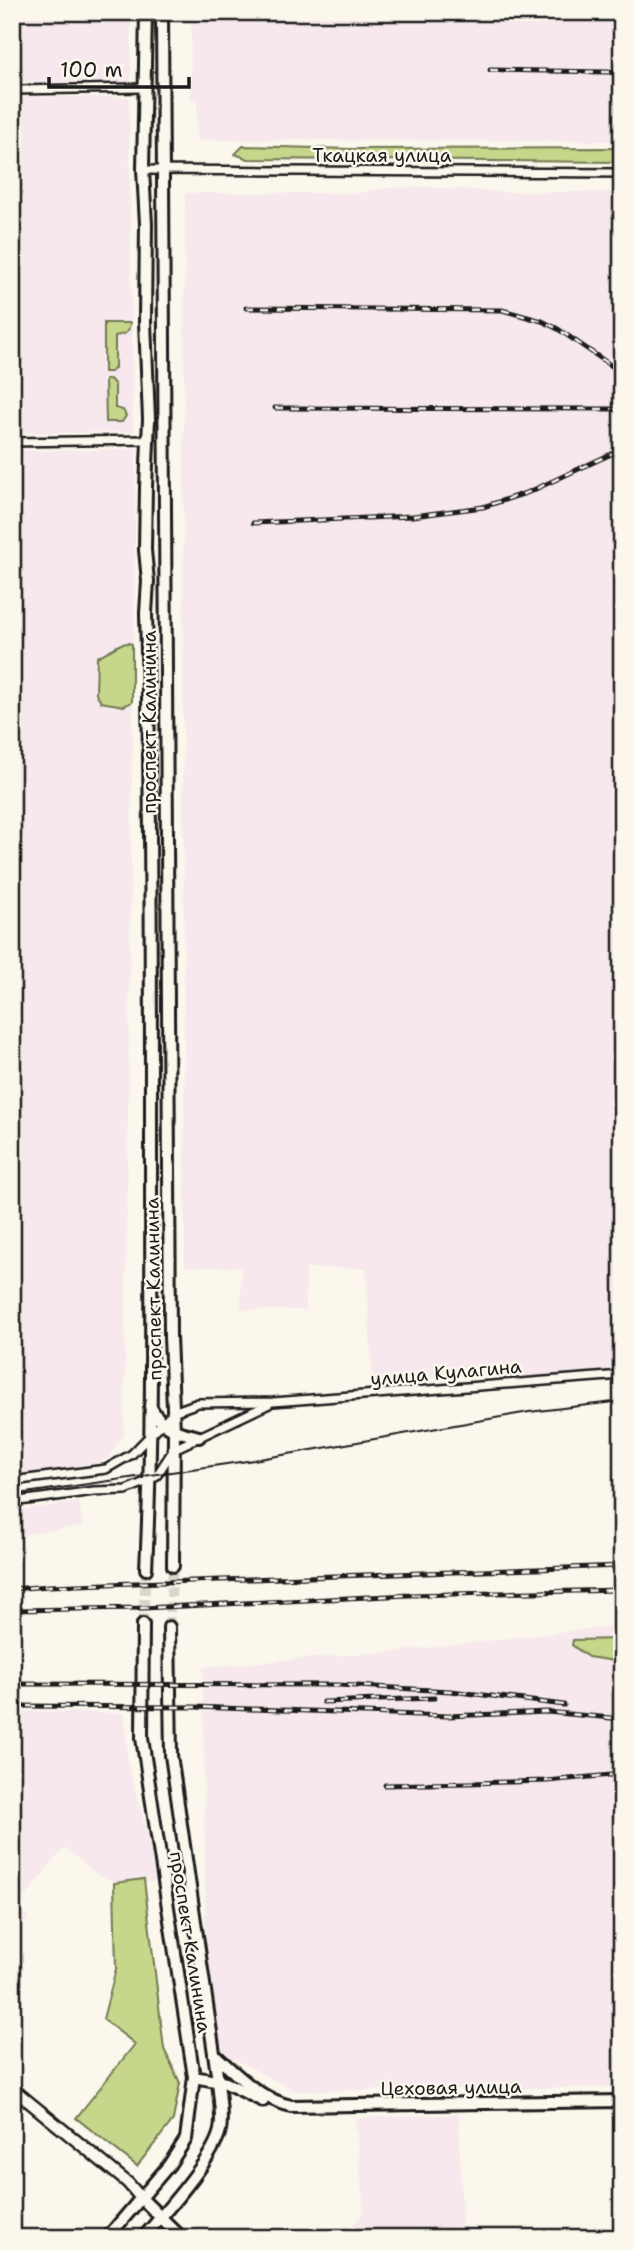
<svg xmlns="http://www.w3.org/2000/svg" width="634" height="2250" font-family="'Shantell Sans',sans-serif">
  <rect width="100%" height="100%" fill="#fbf7ec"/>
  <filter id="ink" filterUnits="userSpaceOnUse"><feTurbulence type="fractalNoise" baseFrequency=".0143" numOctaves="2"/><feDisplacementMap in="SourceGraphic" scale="14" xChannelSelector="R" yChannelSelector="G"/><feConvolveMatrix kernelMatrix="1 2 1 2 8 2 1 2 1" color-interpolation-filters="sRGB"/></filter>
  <g filter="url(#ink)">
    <g fill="#f6e8ed">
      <rect x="12" y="12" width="119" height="70"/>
      <polygon points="191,12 622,12 622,141 197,140 197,100 191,100"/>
      <polygon points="12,97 129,97 133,432 12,433"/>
      <polygon points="422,187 505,192 622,192 622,1378 484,1375 373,1382 366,1268 306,1268 306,1310 241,1310 241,1267 185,1267 183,688 185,193 358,193 386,188"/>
      <polygon points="136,449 124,1435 108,1458 97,1463 12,1476 12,451"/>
      <polygon points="79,1502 83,1526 12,1536 12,1511"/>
      <polygon points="622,1625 622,2087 296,2091 214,2049 206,1970 203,1667 410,1650"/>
      <polygon points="12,1711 125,1713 127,1757 135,1792 152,1847 156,1881 124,1885 99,1876 65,1848 53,1861 17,1908 28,1917 12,1946"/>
      <polygon points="459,2114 462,2227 468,2227 469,2238 342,2238 364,2212 355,2118"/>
    </g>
    <g fill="#c6d68a" stroke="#717953" stroke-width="2">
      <polygon points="243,146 350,149 622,148 622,162 248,159 235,154"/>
      <path d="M104 323H130C129 334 124 334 115 336V368L111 372H104Z"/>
      <polygon points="110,379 115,385 115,408 123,410 126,416 122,422 106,422 105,380"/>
      <polygon points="128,643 132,644 132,702 124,706 101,702 96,694 97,657 121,644"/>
      <polygon points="622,1639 622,1662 588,1657 572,1645 573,1640"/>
      <polygon points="144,1879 164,2049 180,2083 173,2120 137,2166 76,2118 135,2044 103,2019 116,1969 114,1883"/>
    </g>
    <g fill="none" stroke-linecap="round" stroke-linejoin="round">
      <g stroke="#dad6cd" stroke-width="10" stroke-dasharray="10 5" stroke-linecap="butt">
        <polyline points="143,1624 146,1569"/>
        <polyline points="169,1627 173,1566"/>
      </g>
      <g stroke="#1c1c1c" stroke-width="12">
        <g id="minor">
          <polyline points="12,90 144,88"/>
          <polyline points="143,170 622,173"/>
          <polyline points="12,442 148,440"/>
          <polyline points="12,1481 106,1469 132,1454 173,1412 198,1403 273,1402 622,1375"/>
          <polyline points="12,1502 94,1491 126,1490 150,1480 157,1475 174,1449 269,1404"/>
        </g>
      </g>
      <g stroke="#1c1c1c" stroke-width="15">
        <polyline id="tertiary" points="12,2088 128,2183 140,2197"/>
      </g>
      <g stroke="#1c1c1c" stroke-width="16">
        <g id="secondary">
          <path d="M146 12 143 170 146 224 145 322 149 419 146 487 145 550 148 581 146 613C151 790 151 967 151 1144 151 1286 153 1427 146 1569"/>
          <polyline points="162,12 170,1337 174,1431 173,1566"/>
          <path d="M150 1406C165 1431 172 1430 199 1437"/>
          <path d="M214 2054C237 2075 260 2099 291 2106L622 2101"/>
          <polyline points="194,2077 226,2083 263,2101"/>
          <polyline points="140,2197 182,2238"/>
          <polyline points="107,2238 169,2165 186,2139 194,2077 142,1738 143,1624"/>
          <path d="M143 2238C163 2214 214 2159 220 2130 223 2116 219 2096 218 2081L171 1755 169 1627"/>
        </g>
      </g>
      <use href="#minor" stroke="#fbf7ec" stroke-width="7"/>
      <use href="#tertiary" stroke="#fbf7ec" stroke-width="10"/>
      <use href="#secondary" stroke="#fbf7ec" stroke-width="10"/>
      <polyline stroke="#1c1c1c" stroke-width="2" points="12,1495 254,1460 529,1412 622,1401"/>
      <g stroke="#1c1c1c" stroke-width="5">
        <g id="rail">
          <polyline points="490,70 608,72 622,74"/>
          <polyline points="246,308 502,310 542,321 558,329 622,373"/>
          <polyline points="275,408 622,409"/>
          <polyline points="253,523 413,516 483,507 529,492 622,449"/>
          <polyline points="12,1589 49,1586 622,1566"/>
          <polyline points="12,1610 144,1608 409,1595 622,1590"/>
          <polyline points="12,1684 338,1685 451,1691 564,1705"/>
          <polyline points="323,1702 434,1698"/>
          <polyline points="12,1706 194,1707 447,1716 547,1712 622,1719"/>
          <polyline points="385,1785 547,1781 622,1774"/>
        </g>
      </g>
      <use href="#rail" stroke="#fbf7ec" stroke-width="2.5" stroke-dasharray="8" stroke-linecap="butt"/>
    </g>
  </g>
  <g text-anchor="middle" stroke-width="5" stroke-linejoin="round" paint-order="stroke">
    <g font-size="19" fill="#1c1c1c" stroke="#fbf7ec">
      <text x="382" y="162">Ткацкая улица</text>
      <text transform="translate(149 722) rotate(-90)" y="7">проспект Калинина</text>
      <text transform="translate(153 1289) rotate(-91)" y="7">проспект Калинина</text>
      <text transform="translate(446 1372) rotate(-5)" y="7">улица Кулагина</text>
      <text transform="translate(191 1942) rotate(81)" y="7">проспект Калинина</text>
      <text transform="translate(451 2087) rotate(-1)" y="7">Цеховая улица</text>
    </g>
  </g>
  <rect width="634" height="2250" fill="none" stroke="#fbf7ec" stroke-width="42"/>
  <rect x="21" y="21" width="592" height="2208" fill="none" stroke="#1c1c1c" stroke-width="2.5" filter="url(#ink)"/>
  <path d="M49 77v10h140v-10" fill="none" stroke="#1c1c1c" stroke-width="3.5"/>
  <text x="60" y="77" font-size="21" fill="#1c1c1c" stroke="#fbf7ec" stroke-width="5" paint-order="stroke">100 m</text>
</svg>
